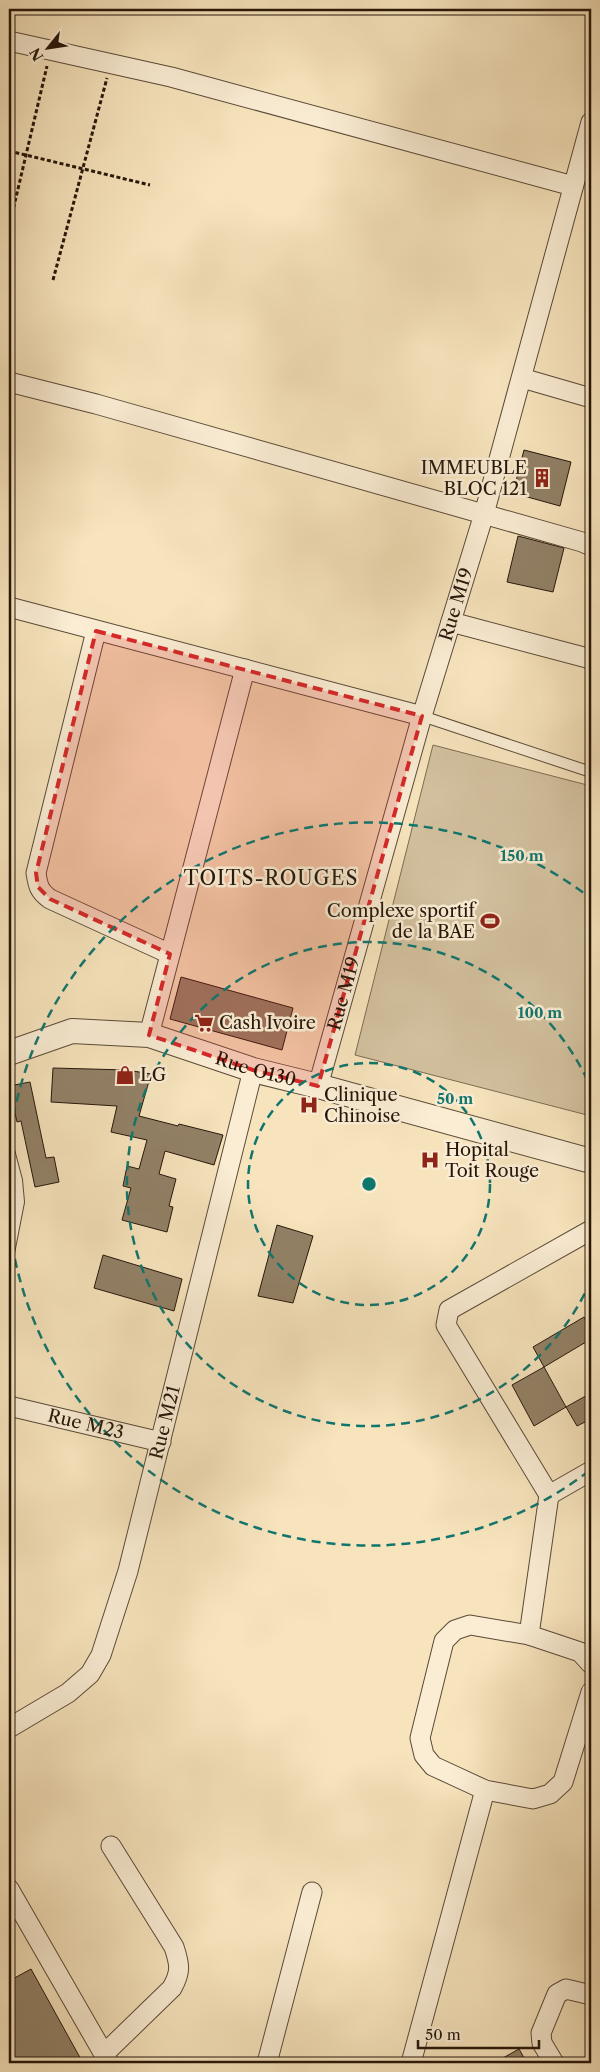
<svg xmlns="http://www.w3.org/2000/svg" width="600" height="2072" font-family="'Libre Caslon Text',serif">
  <rect width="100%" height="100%" fill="#f7e4bd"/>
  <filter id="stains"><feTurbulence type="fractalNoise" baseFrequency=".004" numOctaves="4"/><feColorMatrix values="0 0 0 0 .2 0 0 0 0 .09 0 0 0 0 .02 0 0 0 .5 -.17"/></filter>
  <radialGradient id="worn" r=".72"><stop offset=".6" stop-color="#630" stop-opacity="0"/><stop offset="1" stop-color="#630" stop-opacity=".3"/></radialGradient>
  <polygon fill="#d3c19f" stroke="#7c6c54" points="433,745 591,786 591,1116 355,1055"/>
  <g fill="#928167" stroke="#25160a">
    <polygon points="524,450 571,462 560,506 513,493"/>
    <polygon points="518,536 564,548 553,592 507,582"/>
    <polygon points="181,977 293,1008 282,1050 170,1019"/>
    <polygon points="53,1068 127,1070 151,1074 139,1116 178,1126 179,1124 223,1135 214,1165 165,1151 159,1174 176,1179 169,1206 173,1207 167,1232 122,1220 131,1188 123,1186 127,1166 139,1169 147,1140 111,1132 117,1106 51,1102"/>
    <polygon points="30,1082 46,1158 54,1157 59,1182 35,1187 21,1121 17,1122 9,1086"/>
    <polygon points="277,1225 313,1236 293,1303 258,1296"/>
    <polygon points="103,1255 182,1279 174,1311 94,1288"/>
    <polygon points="584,1317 591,1331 591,1339 544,1367 533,1347"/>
    <polygon points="544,1367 566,1407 534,1426 512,1385"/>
    <polygon points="591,1393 591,1419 577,1426 566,1407"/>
    <polygon points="31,1969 83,2063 9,2063 9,1981"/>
    <polygon points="519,2049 527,2063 494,2063"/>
  </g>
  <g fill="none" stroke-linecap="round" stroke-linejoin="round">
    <g stroke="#5a4a37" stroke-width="12">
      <g id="service">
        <polyline points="422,716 591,772"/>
        <polyline points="9,1150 17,1180 19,1202 9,1253"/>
      </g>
    </g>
    <g stroke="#5a4a37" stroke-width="21">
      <g id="minor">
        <polyline points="9,41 171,77 573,186"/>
        <polyline points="522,378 591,398"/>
        <polyline points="9,382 96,404 582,542 591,546"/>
        <polyline points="9,607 422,716"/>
        <polyline points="451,622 591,659"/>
        <path d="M96 631 36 873C38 886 39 891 50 899L170 954"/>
        <polyline points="149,1035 245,669"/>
        <path id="s1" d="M318 1086 422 716 484 514 591 122"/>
        <polyline points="591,1230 449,1310 446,1325 549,1495 591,1471"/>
        <path id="s2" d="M9 1406 161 1442"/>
        <polyline points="529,1635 549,1495"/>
        <polyline points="591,1664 580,1652 529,1635 470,1625 455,1630 444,1641 420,1738 424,1755 433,1766 485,1790 533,1799 550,1794 563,1782 591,1692"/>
        <path id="s3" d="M9 1728 68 1693 90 1674 101 1655 128 1571 253 1070"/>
        <polyline points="9,1889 109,2063"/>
        <path d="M104 2054 172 1988C181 1972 180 1965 174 1947L111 1846"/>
        <polyline points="267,2063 312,1892"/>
        <polyline points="411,2063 485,1790"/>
        <polyline points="554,2063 542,2043 541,2033 557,1994 566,1989 591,1995"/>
      </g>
    </g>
    <g stroke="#5a4a37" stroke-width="26">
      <g id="tertiary">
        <path id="s4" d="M9 1053 72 1031 149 1035 253 1070 318 1086 591 1161"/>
      </g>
    </g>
    <g stroke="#25160a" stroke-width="3" stroke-dasharray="4 2.5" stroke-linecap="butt">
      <polyline points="9,151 150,185"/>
      <polyline points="9,227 47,66"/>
      <polyline points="53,280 107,78"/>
    </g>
    <use href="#service" stroke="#faedd4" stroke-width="10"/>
    <use href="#minor" stroke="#faedd4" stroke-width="19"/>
    <use href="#tertiary" stroke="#faedd4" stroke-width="24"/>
  </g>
  <path fill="#d62828" fill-opacity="0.2" stroke="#d62828" stroke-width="4" stroke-dasharray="10 6" stroke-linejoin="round" d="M96 631 422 716 318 1086 253 1070 149 1035 170 954 50 899 38 887 36 873Z"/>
  <g fill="none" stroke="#0f766e" stroke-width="2.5" stroke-dasharray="9 6">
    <circle cx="369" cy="1184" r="121"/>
    <path d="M591 1280A242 242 0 1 1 591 1088"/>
    <path d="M589 1471A362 362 0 0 1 9 1222M9 1146A362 362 0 0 1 589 897"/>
  </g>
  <defs>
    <g id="building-bare" transform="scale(1.5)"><path d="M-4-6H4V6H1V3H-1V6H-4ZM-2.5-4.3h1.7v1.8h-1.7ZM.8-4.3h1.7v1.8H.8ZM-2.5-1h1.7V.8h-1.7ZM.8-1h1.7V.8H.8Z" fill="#8f2418" stroke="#faedd4" stroke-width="2.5" paint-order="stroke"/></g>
    <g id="stadium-bare" transform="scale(1.5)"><path d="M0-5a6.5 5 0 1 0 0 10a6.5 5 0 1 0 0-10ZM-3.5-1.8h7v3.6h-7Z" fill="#8f2418" stroke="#faedd4" stroke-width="2.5" paint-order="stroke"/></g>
    <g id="supermarket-bare" transform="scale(1.5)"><path d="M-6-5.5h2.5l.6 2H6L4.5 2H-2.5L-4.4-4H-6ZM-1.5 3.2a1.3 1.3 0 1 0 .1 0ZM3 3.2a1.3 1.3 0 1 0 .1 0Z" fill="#8f2418" stroke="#faedd4" stroke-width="2.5" paint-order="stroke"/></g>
    <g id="shop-bare" transform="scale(1.5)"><path d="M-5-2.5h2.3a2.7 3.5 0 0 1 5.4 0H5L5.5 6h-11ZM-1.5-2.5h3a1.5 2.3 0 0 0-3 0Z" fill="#8f2418" stroke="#faedd4" stroke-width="2.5" paint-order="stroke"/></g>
    <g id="hospital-bare" transform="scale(1.5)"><path d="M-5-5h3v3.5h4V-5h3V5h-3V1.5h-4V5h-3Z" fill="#8f2418" stroke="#faedd4" stroke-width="2.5" paint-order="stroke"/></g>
  </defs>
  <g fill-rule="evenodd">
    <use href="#building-bare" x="542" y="478"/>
    <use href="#stadium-bare" x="490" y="921"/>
    <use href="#supermarket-bare" x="204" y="1023"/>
    <use href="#shop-bare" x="125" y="1075"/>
    <use href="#hospital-bare" x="309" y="1105"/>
    <use href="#hospital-bare" x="430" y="1160"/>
  </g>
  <g text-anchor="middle" stroke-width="5" stroke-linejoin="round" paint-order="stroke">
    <g font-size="18" fill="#25160a" stroke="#faedd4" text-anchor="start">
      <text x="527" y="474" text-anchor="end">IMMEUBLE<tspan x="527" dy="21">BLOC 121</tspan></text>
      <text x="475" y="917" text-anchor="end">Complexe sportif<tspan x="475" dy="21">de la BAE</tspan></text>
      <text x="219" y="1029">Cash Ivoire</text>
      <text x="140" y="1081">LG</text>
      <text x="324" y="1101">Clinique<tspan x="324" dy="21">Chinoise</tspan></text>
      <text x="445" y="1156">Hopital<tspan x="445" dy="21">Toit Rouge</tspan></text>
    </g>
    <g font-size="18" fill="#25160a" stroke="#faedd4">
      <text dy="6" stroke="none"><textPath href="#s1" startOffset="501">Rue M19</textPath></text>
      <text dy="6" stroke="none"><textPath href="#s1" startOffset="96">Rue M19</textPath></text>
      <text dy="6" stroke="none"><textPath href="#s4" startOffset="256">Rue O130</textPath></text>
      <text dy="6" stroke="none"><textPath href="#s3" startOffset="361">Rue M21</textPath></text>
      <text dy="6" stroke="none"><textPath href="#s2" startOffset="79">Rue M23</textPath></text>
    </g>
    <g font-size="20" letter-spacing="1" fill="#25160a" stroke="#faedd4">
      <text x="271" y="885">TOITS-ROUGES</text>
    </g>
  </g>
  <circle cx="369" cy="1184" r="8" fill="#0f766e" stroke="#faedd4" stroke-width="2.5"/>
  <g font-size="15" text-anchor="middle" font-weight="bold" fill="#0f766e" stroke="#faedd4" stroke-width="5" stroke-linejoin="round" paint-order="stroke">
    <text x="522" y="861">150 m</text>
    <text x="540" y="1018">100 m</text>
    <text x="455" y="1104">50 m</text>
  </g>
  <rect width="600" height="2072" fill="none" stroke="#f7e4bd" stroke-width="30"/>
  <rect x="10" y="10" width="580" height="2052" fill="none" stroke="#25160a" stroke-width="2.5"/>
  <rect x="15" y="15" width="570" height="2042" fill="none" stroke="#25160a"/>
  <g transform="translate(48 48) rotate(240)" stroke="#faedd4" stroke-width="4" paint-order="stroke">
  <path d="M0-4L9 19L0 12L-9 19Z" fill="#25160a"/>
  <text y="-8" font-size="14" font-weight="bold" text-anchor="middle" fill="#25160a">N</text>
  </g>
  <path d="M418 2040v8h121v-8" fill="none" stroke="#25160a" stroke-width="2.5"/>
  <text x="425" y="2040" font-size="15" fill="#25160a" stroke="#faedd4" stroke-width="4" paint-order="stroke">50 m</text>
  <rect width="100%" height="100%" filter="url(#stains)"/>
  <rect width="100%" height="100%" fill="url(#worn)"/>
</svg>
